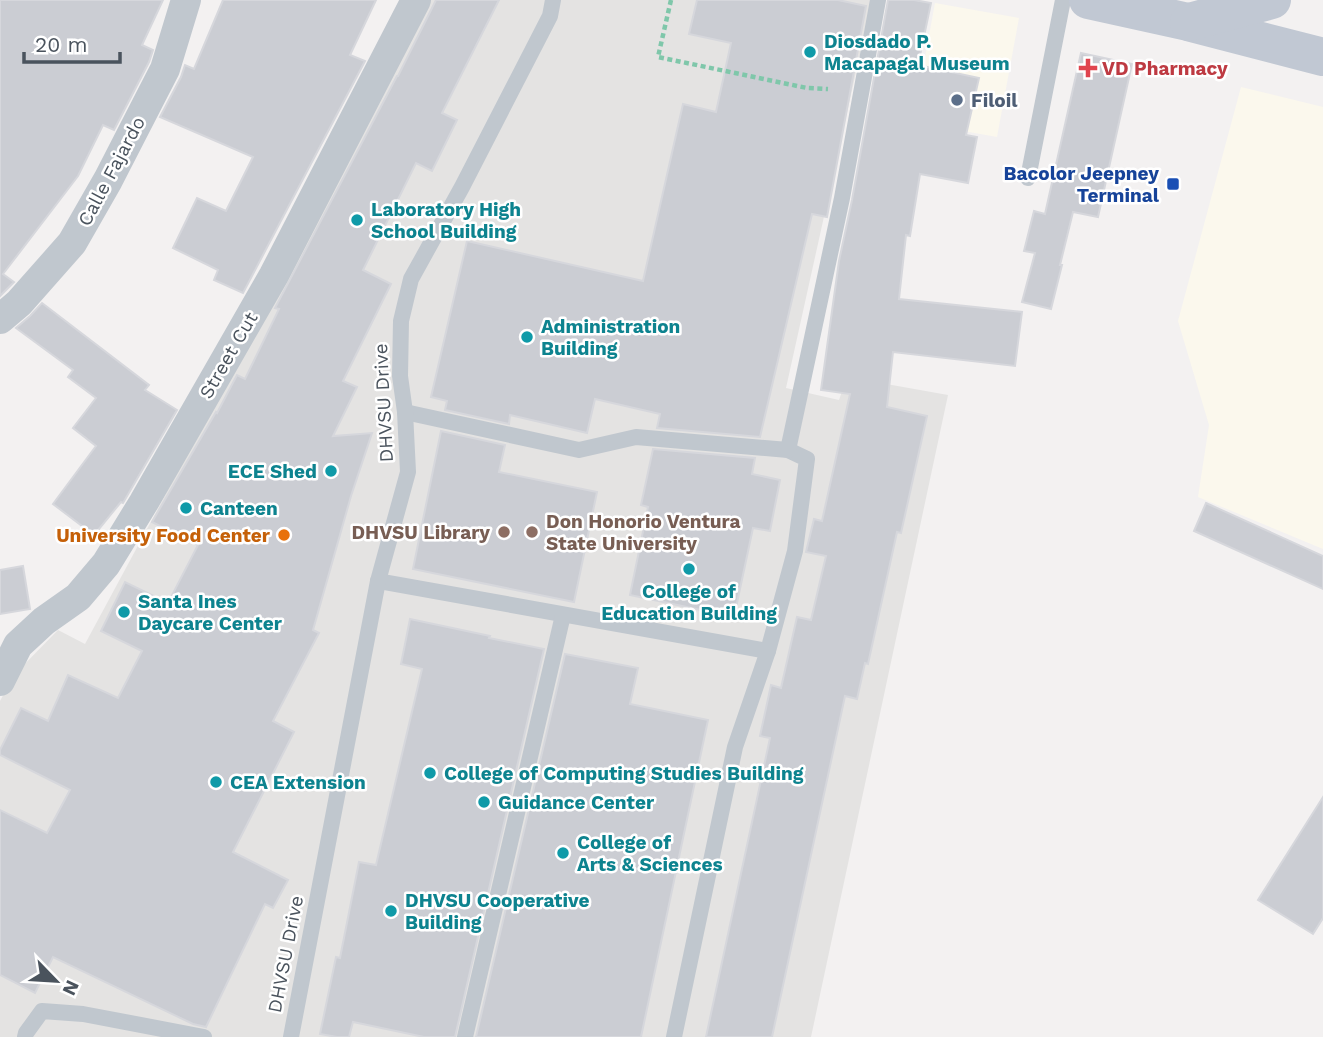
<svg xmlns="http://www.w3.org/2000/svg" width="1323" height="1037" font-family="'Work Sans',sans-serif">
  <rect width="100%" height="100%" fill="#f3f1f1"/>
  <g fill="#fbf8ed">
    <polygon points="935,3 1019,18 997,137 913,122"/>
    <polygon points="1241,87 1323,107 1323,549 1198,497 1209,425 1178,321"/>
  </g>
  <polygon fill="#e4e3e2" points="426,0 872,0 786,388 839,400 847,377 948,395 811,1037 0,1037 0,701 14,675 58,630 85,644 356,141"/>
  <g fill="#cbcdd3" stroke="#d6d7dc" stroke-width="2">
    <polygon points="0,0 163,0 142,45 153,50 149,62 114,130 103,125 78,176 3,274 14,282 0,296"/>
    <polygon points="223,0 376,0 350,55 365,61 243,293 214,280 218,270 173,248 197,198 226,211 253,157 160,117 181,77 185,65 194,69"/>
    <polygon points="436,0 499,0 442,113 457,120 432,171 416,163 363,270 391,284 343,381 357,387 333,436 372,433 351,496 313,630 319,633 273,721 294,732 233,852 288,880 273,908 265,904 206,1027 193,1024 53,957 35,993 0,975 0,810 47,833 70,790 0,755 0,750 21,708 48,721 68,675 118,698 142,651 101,631 125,582 168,603 198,545 152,522 216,412 217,413 237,375 245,379 279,309 275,308 397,76 398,76"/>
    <polygon points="697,0 838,0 866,6 827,217 812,214 760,437 657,428 660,414 595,399 587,433 510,415 509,424 445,410 447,401 431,397 467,241 643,281 683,104 716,112 731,43 689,34"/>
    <polygon points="888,0 914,0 931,3 918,65 979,78 966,135 977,137 968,183 920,174 910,236 906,235 899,299 1022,312 1015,366 893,352 887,407 927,416 901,533 897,532 868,664 865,663 857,699 845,696 772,1037 706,1037 770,738 760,736 771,685 781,688 797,617 811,620 826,556 806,552 814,519 822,521 850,394 821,390 839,261 852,200"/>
    <polygon points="1081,53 1132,64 1098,217 1073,212 1060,265 1062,265 1051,309 1022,302 1035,253 1024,251 1034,211 1045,214"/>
    <polygon points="42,303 149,385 145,390 177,410 123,503 121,502 94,535 53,504 96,446 73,428 96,398 68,377 73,370 16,328 30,316"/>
    <polygon points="441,431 505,445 499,472 597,492 574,602 413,569"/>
    <polygon points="653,449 755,458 752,474 780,480 770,531 753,528 734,617 630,595 648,507 641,505"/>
    <polygon points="1206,503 1323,556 1323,589 1194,531"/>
    <polygon points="23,566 30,609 0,614 0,570"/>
    <polygon points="410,619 490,636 489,638 544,649 455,1037 424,1037 353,1022 349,1037 337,1037 320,1034 336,957 340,958 359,862 376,865 422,669 401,664"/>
    <polygon points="565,654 638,668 630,704 708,720 641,1037 476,1037"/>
    <polygon points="1323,797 1323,918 1313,934 1258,900"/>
  </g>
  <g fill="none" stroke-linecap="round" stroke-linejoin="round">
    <polyline stroke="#7fc7aa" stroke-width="4.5" stroke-dasharray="5 3.5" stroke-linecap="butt" points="671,0 658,57 807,88 828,89"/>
    <g stroke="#c0c7ce" stroke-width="16">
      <polyline points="1028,178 1063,0"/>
      <polyline points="405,412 579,450 636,437 788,450 807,459 795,551 768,651 735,747 674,1037"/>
      <polyline points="788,450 842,198 878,0"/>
      <polyline points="378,581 768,651"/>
      <polyline points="25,1037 26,1033 42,1011 83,1014 204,1037"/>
      <polyline points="291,1037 378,581 408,472 405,412 400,376 401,321 411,279 462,187 550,16 553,0"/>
      <polyline points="465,1037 563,615"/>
    </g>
    <g stroke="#c0c7ce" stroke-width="30">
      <polyline points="0,319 19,303 72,243 108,180 165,69 186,0"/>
      <polyline points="0,681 18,645 44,621 78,597 106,564 144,502 274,275 416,0"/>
    </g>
    <g stroke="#c1c8d3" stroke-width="38">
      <polyline points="1088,0 1188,22 1323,57"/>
      <polyline points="1189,22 1272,0"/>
    </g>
  </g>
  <g fill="#0f9aa8" stroke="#fff" stroke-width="2.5">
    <circle cx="810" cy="52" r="7"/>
    <circle cx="357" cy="220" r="7"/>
    <circle cx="527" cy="337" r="7"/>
    <circle cx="331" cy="471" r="7"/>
    <circle cx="186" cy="508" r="7"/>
    <circle cx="689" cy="569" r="7"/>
    <circle cx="124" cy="612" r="7"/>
    <circle cx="430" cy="773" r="7"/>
    <circle cx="216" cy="782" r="7"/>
    <circle cx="484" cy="802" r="7"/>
    <circle cx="563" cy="853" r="7"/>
    <circle cx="391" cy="911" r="7"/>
  </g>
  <path fill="#e0444e" stroke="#fff" stroke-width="2.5" d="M1084.5 57.5h7v7h7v7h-7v7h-7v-7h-7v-7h7z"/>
  <circle fill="#5c6f8a" stroke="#fff" stroke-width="2.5" cx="957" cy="100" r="7"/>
  <rect fill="#1a4fb4" stroke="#fff" stroke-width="2.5" x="1166" y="177" width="14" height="14" rx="3.5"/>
  <g fill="#8d6e63" stroke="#fff" stroke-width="2.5">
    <circle cx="504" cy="532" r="7"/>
    <circle cx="532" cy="532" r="7"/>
  </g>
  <circle fill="#e8710a" stroke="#fff" stroke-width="2.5" cx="284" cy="535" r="7"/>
  <g text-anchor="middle" stroke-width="5" stroke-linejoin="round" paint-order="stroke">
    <g font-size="19" font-weight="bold" fill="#0d838f" stroke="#fff" text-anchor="start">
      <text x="824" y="48">Diosdado P.<tspan x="824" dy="22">Macapagal Museum</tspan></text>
      <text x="371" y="216">Laboratory High<tspan x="371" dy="22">School Building</tspan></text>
      <text x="541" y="333">Administration<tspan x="541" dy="22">Building</tspan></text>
      <text x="317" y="478" text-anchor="end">ECE Shed</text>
      <text x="200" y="515">Canteen</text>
      <text x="689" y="598" text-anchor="middle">College of<tspan x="689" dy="22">Education Building</tspan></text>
      <text x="138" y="608">Santa Ines<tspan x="138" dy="22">Daycare Center</tspan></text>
      <text x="444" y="780">College of Computing Studies Building</text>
      <text x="230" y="789">CEA Extension</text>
      <text x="498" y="809">Guidance Center</text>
      <text x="577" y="849">College of<tspan x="577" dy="22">Arts &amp; Sciences</tspan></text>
      <text x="405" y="907">DHVSU Cooperative<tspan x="405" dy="22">Building</tspan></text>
    </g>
    <g font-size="19" font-weight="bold" fill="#be3a42" stroke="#fff" text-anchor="start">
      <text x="1102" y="75">VD Pharmacy</text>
    </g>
    <g font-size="19" font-weight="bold" fill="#4e5e75" stroke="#fff" text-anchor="start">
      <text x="971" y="107">Filoil</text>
    </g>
    <g font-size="19" fill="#4a535d" stroke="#fff">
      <text transform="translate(111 171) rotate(-62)" y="7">Calle Fajardo</text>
      <text transform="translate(228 355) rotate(-60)" y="7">Street Cut</text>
      <text transform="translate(383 403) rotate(-93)" y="7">DHVSU Drive</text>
      <text transform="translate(285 954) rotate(-79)" y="7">DHVSU Drive</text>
    </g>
    <g font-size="19" font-weight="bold" fill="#164399" stroke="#fff" text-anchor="end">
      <text x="1159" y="180">Bacolor Jeepney<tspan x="1159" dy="22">Terminal</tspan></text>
    </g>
    <g font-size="19" font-weight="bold" fill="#785e54" stroke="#fff" text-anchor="start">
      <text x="546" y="528">Don Honorio Ventura<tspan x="546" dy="22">State University</tspan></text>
      <text x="490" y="539" text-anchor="end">DHVSU Library</text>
    </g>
    <g font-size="19" font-weight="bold" fill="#c56008" stroke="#fff" text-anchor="end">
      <text x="270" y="542">University Food Center</text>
    </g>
  </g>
  <g transform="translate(56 981) rotate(115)" stroke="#ffffff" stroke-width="5" paint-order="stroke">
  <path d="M0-5L12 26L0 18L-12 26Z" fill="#4a535d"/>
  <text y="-10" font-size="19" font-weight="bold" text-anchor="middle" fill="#4a535d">N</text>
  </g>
  <path d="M24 52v10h96v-10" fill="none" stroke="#4a535d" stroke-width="3.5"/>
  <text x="35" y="52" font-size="21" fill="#4a535d" stroke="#ffffff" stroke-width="5" paint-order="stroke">20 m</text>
</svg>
